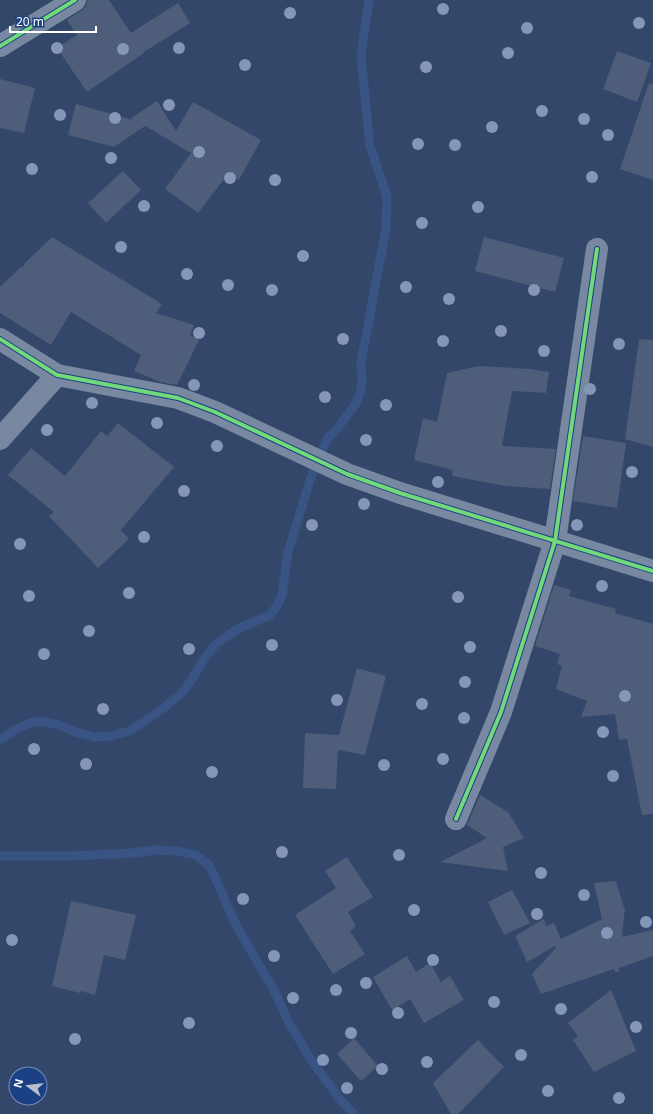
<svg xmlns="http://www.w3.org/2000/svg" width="653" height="1114" font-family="'Noto Sans',sans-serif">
  <rect width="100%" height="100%" fill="#33476b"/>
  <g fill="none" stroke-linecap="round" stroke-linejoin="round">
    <g stroke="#395484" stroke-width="9">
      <polyline points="0,740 15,730 30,723 38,721 60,725 75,732 95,737 111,736 130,731 158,712 182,693 191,681 205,657 216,644 239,628 270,615 277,606 282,595 288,552 310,480 322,450 328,438 337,429 356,403 360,393 362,382 361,363 386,228 387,197 370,146 361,55 369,0"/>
      <polyline points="0,856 70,856 132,853 156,850 177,851 196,855 210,866 228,907 236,925 275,992 289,1023 312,1061 339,1098 354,1114"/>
    </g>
  </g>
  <g fill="#4d5d7a">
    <polygon points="87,0 109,0 131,33 178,3 190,23 144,52 144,53 87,92 57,48 77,35 67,20 82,10 86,6"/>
    <polygon points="617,51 651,63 637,102 603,89"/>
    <polygon points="0,79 35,88 24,133 0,128"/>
    <polygon points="649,83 653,84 653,180 620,169"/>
    <polygon points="157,101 176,131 193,102 261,140 239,180 228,174 198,213 165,189 191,153 145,126 114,147 68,135 76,104 133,120 131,118"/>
    <polygon points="123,171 141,190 106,223 88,203"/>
    <polygon points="52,237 162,304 156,313 194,325 190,335 199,340 177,385 160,382 134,371 141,355 71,312 51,345 0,313 0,287 22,266 23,267 25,263"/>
    <polygon points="484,237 564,258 555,292 475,271"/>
    <polygon points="639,339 653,340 653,447 625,439"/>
    <polygon points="478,366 530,369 549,372 546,393 512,391 502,446 556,449 550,489 506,486 452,476 453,470 414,460 423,418 437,422 447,373"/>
    <polygon points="118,423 174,467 121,530 129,539 98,568 49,516 54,512 8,475 31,448 65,476 101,431 107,436"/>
    <polygon points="583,436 626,443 617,508 573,501"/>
    <polygon points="554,585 571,590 569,596 616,609 615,613 653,624 653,814 642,815 627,739 619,740 615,714 581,717 587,701 556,689 562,666 557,664 560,654 535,646"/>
    <polygon points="357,668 386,676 365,755 338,750 336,789 303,788 305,733 339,735"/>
    <polygon points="480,795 508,812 524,838 503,847 508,871 440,862 487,838 467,825"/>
    <polygon points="347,857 373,897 348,912 356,926 350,931 365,954 333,974 295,915 336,888 325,871"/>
    <polygon points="616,881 624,908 625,908 622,937 653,930 653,956 619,968 619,972 615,972 614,969 541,994 532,974 556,948 555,946 527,962 515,936 544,919 546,926 554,923 561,939 602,919 594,883"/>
    <polygon points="512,890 530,923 504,935 488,902"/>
    <polygon points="71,901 136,915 125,960 104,955 95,995 81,991 80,993 52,986"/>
    <polygon points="407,956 416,972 430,963 441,982 450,976 464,1000 424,1023 410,999 392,1010 373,977"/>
    <polygon points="611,990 636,1051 594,1072 573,1040 578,1036 568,1023"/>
    <polygon points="354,1038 378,1066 361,1081 337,1054"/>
    <polygon points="478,1040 504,1067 458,1114 451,1114 433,1083"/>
  </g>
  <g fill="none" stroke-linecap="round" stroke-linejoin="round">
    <g stroke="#7988a1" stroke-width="22">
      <polyline points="0,46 75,0"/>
      <polyline points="0,339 57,375 178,398 215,412 347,474 400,493 653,571"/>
      <polyline points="0,439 57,375"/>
      <polyline points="456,819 501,712 555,541 597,249"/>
    </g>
    <g stroke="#1b4083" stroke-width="6">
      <g id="cycleway">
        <polyline points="0,46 75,0"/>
        <polyline points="0,339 57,375 178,398 215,412 347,474 400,493 653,571"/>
        <polyline points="456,819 501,712 555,541 597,249"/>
      </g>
    </g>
    <use href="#cycleway" stroke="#71d979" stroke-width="4"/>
  </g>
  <g fill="#8497b9">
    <circle cx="443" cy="9" r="6"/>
    <circle cx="290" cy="13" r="6"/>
    <circle cx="639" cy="23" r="6"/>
    <circle cx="527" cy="28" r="6"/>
    <circle cx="57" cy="48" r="6"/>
    <circle cx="179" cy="48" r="6"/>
    <circle cx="123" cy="49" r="6"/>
    <circle cx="508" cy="53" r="6"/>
    <circle cx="245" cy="65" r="6"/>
    <circle cx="426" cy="67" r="6"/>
    <circle cx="169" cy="105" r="6"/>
    <circle cx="542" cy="111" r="6"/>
    <circle cx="60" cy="115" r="6"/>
    <circle cx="115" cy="118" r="6"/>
    <circle cx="584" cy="119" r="6"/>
    <circle cx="492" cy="127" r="6"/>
    <circle cx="608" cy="135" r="6"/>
    <circle cx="418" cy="144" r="6"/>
    <circle cx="455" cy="145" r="6"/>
    <circle cx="199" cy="152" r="6"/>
    <circle cx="111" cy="158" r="6"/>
    <circle cx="32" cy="169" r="6"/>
    <circle cx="592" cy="177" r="6"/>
    <circle cx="230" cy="178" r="6"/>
    <circle cx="275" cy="180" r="6"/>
    <circle cx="144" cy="206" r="6"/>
    <circle cx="478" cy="207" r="6"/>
    <circle cx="422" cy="223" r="6"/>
    <circle cx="121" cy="247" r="6"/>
    <circle cx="303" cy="256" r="6"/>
    <circle cx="187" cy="274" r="6"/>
    <circle cx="228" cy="285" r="6"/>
    <circle cx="406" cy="287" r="6"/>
    <circle cx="272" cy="290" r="6"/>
    <circle cx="534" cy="290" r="6"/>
    <circle cx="449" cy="299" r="6"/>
    <circle cx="501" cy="331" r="6"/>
    <circle cx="199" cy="333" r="6"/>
    <circle cx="343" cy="339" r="6"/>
    <circle cx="443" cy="341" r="6"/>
    <circle cx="619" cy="344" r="6"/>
    <circle cx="544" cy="351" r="6"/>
    <circle cx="194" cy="385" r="6"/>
    <circle cx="590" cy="389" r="6"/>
    <circle cx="325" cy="397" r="6"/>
    <circle cx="92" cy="403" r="6"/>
    <circle cx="386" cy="405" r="6"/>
    <circle cx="157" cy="423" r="6"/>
    <circle cx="47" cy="430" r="6"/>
    <circle cx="366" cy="440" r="6"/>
    <circle cx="217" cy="446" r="6"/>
    <circle cx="632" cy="472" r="6"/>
    <circle cx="438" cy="482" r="6"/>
    <circle cx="184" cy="491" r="6"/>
    <circle cx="364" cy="504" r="6"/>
    <circle cx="312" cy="525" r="6"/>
    <circle cx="577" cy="525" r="6"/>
    <circle cx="144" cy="537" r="6"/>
    <circle cx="20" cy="544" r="6"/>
    <circle cx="602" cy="586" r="6"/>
    <circle cx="129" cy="593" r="6"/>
    <circle cx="29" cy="596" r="6"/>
    <circle cx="458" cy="597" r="6"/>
    <circle cx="89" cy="631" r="6"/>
    <circle cx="272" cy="645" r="6"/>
    <circle cx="470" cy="647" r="6"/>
    <circle cx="189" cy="649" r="6"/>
    <circle cx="44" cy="654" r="6"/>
    <circle cx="465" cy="682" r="6"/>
    <circle cx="625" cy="696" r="6"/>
    <circle cx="337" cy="700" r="6"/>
    <circle cx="422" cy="704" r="6"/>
    <circle cx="103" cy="709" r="6"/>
    <circle cx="464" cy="718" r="6"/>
    <circle cx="603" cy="732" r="6"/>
    <circle cx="34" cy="749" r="6"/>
    <circle cx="443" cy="759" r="6"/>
    <circle cx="86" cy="764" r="6"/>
    <circle cx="384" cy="765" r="6"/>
    <circle cx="212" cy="772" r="6"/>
    <circle cx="613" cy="776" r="6"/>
    <circle cx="282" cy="852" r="6"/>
    <circle cx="399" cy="855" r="6"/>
    <circle cx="541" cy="873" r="6"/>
    <circle cx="584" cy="895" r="6"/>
    <circle cx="243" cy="899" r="6"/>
    <circle cx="414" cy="910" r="6"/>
    <circle cx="537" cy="914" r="6"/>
    <circle cx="646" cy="922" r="6"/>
    <circle cx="607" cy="933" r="6"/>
    <circle cx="12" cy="940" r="6"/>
    <circle cx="274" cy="956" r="6"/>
    <circle cx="433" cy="960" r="6"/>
    <circle cx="366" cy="983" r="6"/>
    <circle cx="336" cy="990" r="6"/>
    <circle cx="293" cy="998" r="6"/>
    <circle cx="494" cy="1002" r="6"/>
    <circle cx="561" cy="1009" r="6"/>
    <circle cx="398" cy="1013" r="6"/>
    <circle cx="189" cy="1023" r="6"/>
    <circle cx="636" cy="1027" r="6"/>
    <circle cx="351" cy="1033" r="6"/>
    <circle cx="75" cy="1039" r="6"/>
    <circle cx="521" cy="1055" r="6"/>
    <circle cx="323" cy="1060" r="6"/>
    <circle cx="427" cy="1062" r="6"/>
    <circle cx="382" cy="1069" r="6"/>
    <circle cx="347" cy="1088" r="6"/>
    <circle cx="548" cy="1091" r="6"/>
    <circle cx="619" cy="1098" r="6"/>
  </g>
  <g transform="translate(28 1086) rotate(285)"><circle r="19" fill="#1b4083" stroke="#768cb5"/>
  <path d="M0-3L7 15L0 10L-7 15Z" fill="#b8bfcb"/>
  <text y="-6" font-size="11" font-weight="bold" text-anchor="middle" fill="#ffffff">N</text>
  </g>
  <path d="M10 26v6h86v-6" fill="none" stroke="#ffffff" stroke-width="2"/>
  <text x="16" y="26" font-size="12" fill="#ffffff" stroke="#1b4083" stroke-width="3" paint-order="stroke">20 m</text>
</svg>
